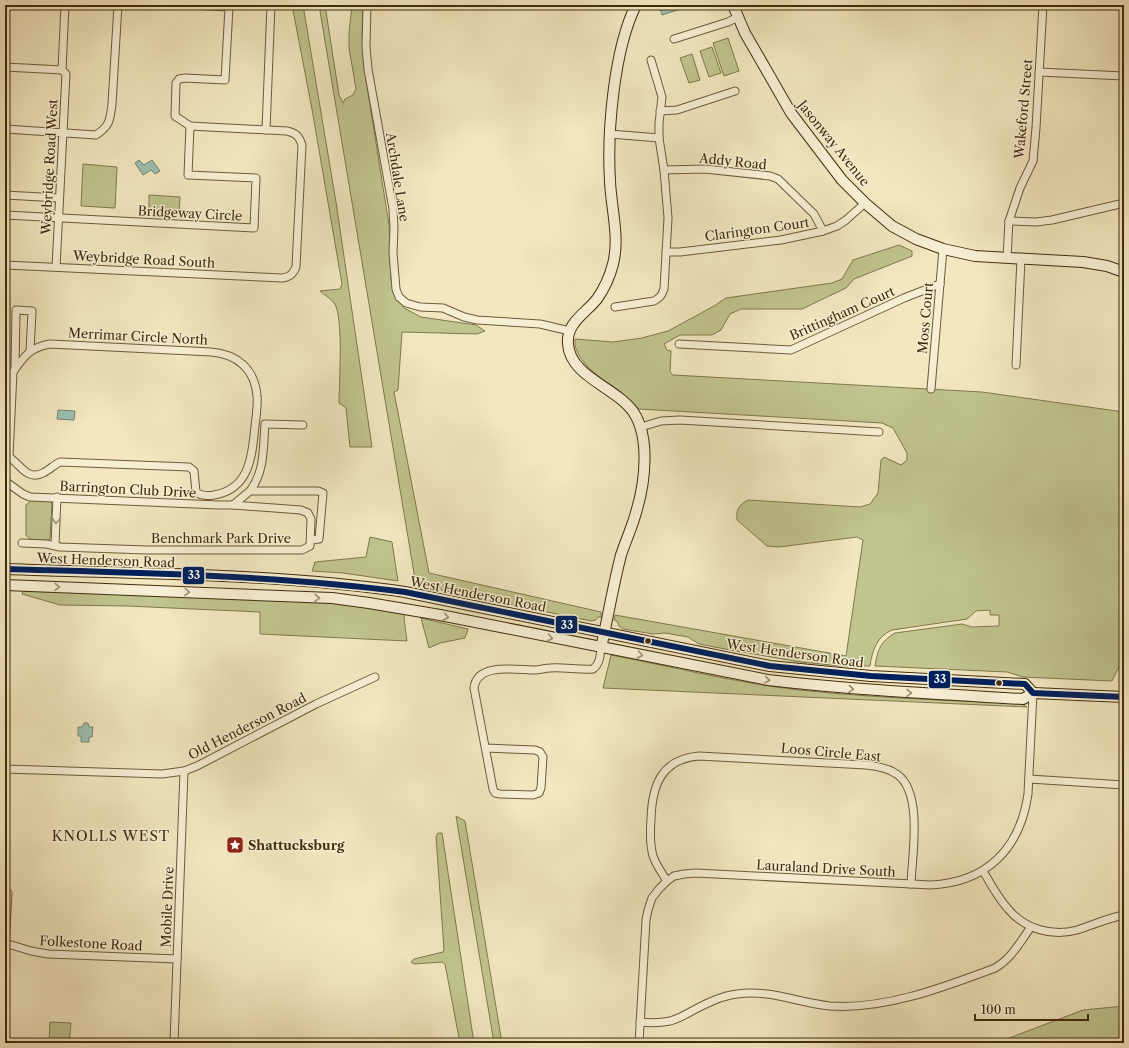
<svg xmlns="http://www.w3.org/2000/svg" width="1129" height="1048" font-family="'Libre Caslon Text',serif">
  <rect width="100%" height="100%" fill="#f2e7bf"/>
  <filter id="stains"><feTurbulence type="fractalNoise" baseFrequency=".005" numOctaves="4"/><feColorMatrix values="0 0 0 0 .2 0 0 0 0 .09 0 0 0 0 .02 0 0 0 .5 -.17"/></filter>
  <radialGradient id="worn" r=".72"><stop offset=".6" stop-color="#630" stop-opacity="0"/><stop offset="1" stop-color="#630" stop-opacity=".3"/></radialGradient>
  <g fill="#c0c48e" stroke="#80784d">
    <path d="M292 5H303L336 202 372 447H350L346 408 339 403C339 384 344 315 334 303 331 298 324 295 320 291L340 289 342 284 312 109Z"/>
    <polygon points="319,5 325,5 339,95 343,103 345,99 353,95 356,89 349,48 349,32 352,5 363,5 362,35 366,80 389,225 391,281 397,297 404,308 421,317 476,325 485,331 477,334 402,332 398,390 394,392 429,573 601,612 601,617 598,617 596,620 591,621 416,585"/>
    <polygon points="728,38 739,71 724,76 713,43"/>
    <polygon points="712,47 721,73 709,77 700,51"/>
    <polygon points="692,54 700,80 689,83 680,58"/>
    <polygon points="83,164 117,167 115,208 81,206"/>
    <polygon points="149,195 180,197 179,212 149,211"/>
    <path d="M899 245 912 251V256L854 279 846 288 802 309H741L730 314 721 330 712 335H680L664 344 667 350 671 351 670 372 673 375 982 392 1124 412V656L1112 681 1023 677 1007 672 875 666C878 649 880 642 895 633L962 624 972 627 999 626V615H990V610L976 611 967 619 892 630C877 636 872 651 870 666H841L800 662 725 649 699 644 688 637 665 633 653 634 623 629 619 626 617 621 614 620 615 615 846 656 863 540 857 537 779 547 767 546 737 520C736 509 739 505 748 500L860 507 870 504 878 493 881 460 884 457 901 465 907 460V453L893 428 882 423 639 409C622 389 588 376 577 351 575 348 575 343 575 339L613 342 642 338 668 331 714 306 726 298 832 283 842 279 853 260Z"/>
    <path d="M32 500 52 502 50 538 49 540C41 540 30 542 26 535V505Z"/>
    <polygon points="370,537 392,542 398,581 343,573 312,571 315,562 366,557"/>
    <polygon points="23,591 286,600 342,604 405,613 404,618 407,641 260,634 260,612 127,606 60,605 22,594"/>
    <polygon points="421,618 468,629 465,638 440,643 429,648"/>
    <path d="M611 655C674 667 736 683 800 690 873 698 947 700 1021 704L1027 707 603 688Z"/>
    <polygon points="456,816 465,821 502,1043 494,1043"/>
    <polygon points="438,833 442,833 474,1043 460,1043 445,964 442,962 414,964 411,962 414,959 443,952 444,950 436,836"/>
    <polygon points="1124,1006 1124,1043 996,1043 1083,1010"/>
    <polygon points="50,1022 71,1023 69,1043 49,1043"/>
  </g>
  <g fill="#9bc0b2" stroke="#778570">
    <polygon points="663,5 686,5 687,7 662,15 660,8"/>
    <polygon points="139,160 144,165 152,160 160,171 155,174 151,170 143,175 135,163"/>
    <polygon points="58,410 75,411 74,420 57,419"/>
    <polygon points="84,723 88,723 89,727 93,727 92,737 89,737 89,742 81,742 81,736 78,736 78,727 82,727"/>
  </g>
  <g fill="none" stroke-linecap="round" stroke-linejoin="round">
    <g stroke="#6d5b39" stroke-width="9">
      <g id="street">
        <polyline points="367,5 366,47 368,69 393,209 394,228 393,253 396,289 399,297 406,303 420,307 443,308 464,317 477,320 540,324 570,331"/>
        <polyline points="674,39 728,22 738,17"/>
        <polyline points="5,67 62,70"/>
        <polyline points="1039,72 1124,76"/>
        <polyline points="660,111 677,110 735,91"/>
        <path d="M5 129 96 135C110 126 110 120 112 104L118 5"/>
        <polyline points="266,130 271,5"/>
        <polyline points="610,134 659,138"/>
        <polyline points="664,170 705,169 770,176 778,179 814,214 823,231"/>
        <polyline points="5,195 59,198"/>
        <polyline points="5,215 254,228 256,178 188,175 190,126"/>
        <polyline points="1009,221 1036,222 1052,220 1124,203"/>
        <polyline points="666,252 680,252 781,240 823,231 837,226 846,220 865,203"/>
        <polyline points="1007,258 1009,221 1020,188 1033,161 1036,128 1043,5"/>
        <path d="M5 265 282 278C290 277 293 274 296 267L302 145C299 136 296 133 287 131L190 126 175 116 176 83 179 79 185 78 225 80 229 7 189 5"/>
        <polyline points="56,267 66,74 62,70 65,5"/>
        <path d="M615 307 654 301C660 298 662 295 664 289L668 218 664 170 659 138V123L662 97 651 60"/>
        <polyline points="679,344 791,350 904,298 940,284"/>
        <polyline points="1016,365 1021,259"/>
        <polyline points="15,368 16,310 32,311 30,351"/>
        <polyline points="931,389 943,249"/>
        <polyline points="641,427 661,421 680,420 879,432"/>
        <path d="M5 455C19 460 25 482 43 473 49 470 54 465 60 462L189 467 194 471 196 492C201 496 208 496 214 495 250 489 252 456 255 426 256 416 258 406 257 396 255 369 237 354 211 352L50 344C31 347 24 356 13 372"/>
        <polyline points="9,456 13,372"/>
        <polyline points="5,481 23,494 30,497 218,505 233,505 250,491 318,491 323,493 319,539 311,540"/>
        <path d="M250 491C265 471 263 448 265 424L303 425"/>
        <polyline points="22,543 46,544 60,547 147,550 302,550 310,546 311,519 308,513 301,510 233,505"/>
        <polyline points="55,545 57,497"/>
        <path d="M486 748 535 750 540 752 543 757 541 788 539 793 533 795 500 794 495 793 493 789 474 688C477 662 517 670 535 670 540 670 545 668 550 668 564 667 579 670 593 669 600 664 600 656 601 648"/>
        <polyline points="5,769 162,774 184,771 197,766 316,704 375,677"/>
        <polyline points="1029,779 1124,785"/>
        <path d="M983 871C990 883 998 898 1008 909 1025 929 1052 937 1077 930 1093 925 1108 918 1124 915"/>
        <path d="M667 881C662 873 656 865 653 856 650 845 650 832 651 819 652 786 661 759 699 756L866 765C877 766 889 768 898 775 923 794 912 856 911 884"/>
        <polyline points="5,943 31,951 48,954 177,959"/>
        <polyline points="5,947 8,893"/>
        <path d="M640 1022C650 1023 660 1023 670 1021 678 1019 685 1015 692 1011 707 1003 721 996 737 994 769 989 799 1003 830 1006 885 1010 944 987 995 968 1012 958 1020 942 1031 927"/>
        <polyline points="174,1043 184,771"/>
        <path d="M639 1043 646 920 648 910 652 898 659 889 667 881 674 876 684 874 696 873 931 885C987 882 1020 849 1028 794L1033 693"/>
      </g>
    </g>
    <g stroke="#412c0c" stroke-width="12">
      <g id="secondary">
        <polyline points="733,5 745,33 791,113 842,180 865,203 892,226 916,239 943,249 975,256 1083,262 1107,266 1124,272"/>
        <path d="M5 569C137 574 274 573 405 592L770 666 871 676 1025 684 1033 693"/>
        <path d="M5 585 332 598 369 603 440 615 768 680C853 690 938 694 1023 699L1033 693 1124 697"/>
        <path d="M601 648C608 617 613 586 621 555 626 540 633 525 637 509 645 482 650 438 634 413 618 388 570 377 568 344 566 323 585 314 597 299 604 289 610 276 613 264 620 237 611 208 610 181 607 131 614 49 636 5"/>
      </g>
    </g>
    <use href="#street" stroke="#f7efd5" stroke-width="7"/>
    <use href="#secondary" stroke="#f7efd5" stroke-width="10"/>
    <g stroke="#f7efd5" stroke-width="9">
      <path id="bus-1" d="M5 569C139 573 272 575 405 592L770 666 871 676 1025 684 1033 693 1124 697"/>
    </g>
    <use href="#bus-1" stroke="#00205b" stroke-width="6"/>
  </g>
  <defs><path id="oneway-chevron" d="M-2-3.5L2.5 0L-2 3.5" fill="none" stroke-width="1.6" stroke-linecap="round" stroke-linejoin="round"/></defs>
  <g stroke="#9c8e70">
    <use href="#oneway-chevron" transform="translate(56 521) rotate(93)"/>
    <use href="#oneway-chevron" transform="translate(57 587) rotate(2)"/>
    <use href="#oneway-chevron" transform="translate(187 592) rotate(2)"/>
    <use href="#oneway-chevron" transform="translate(317 598) rotate(3)"/>
    <use href="#oneway-chevron" transform="translate(446 617) rotate(11)"/>
    <use href="#oneway-chevron" transform="translate(550 638) rotate(11)"/>
    <use href="#oneway-chevron" transform="translate(640 655) rotate(11)"/>
    <use href="#oneway-chevron" transform="translate(767 680) rotate(9)"/>
    <use href="#oneway-chevron" transform="translate(851 689) rotate(5)"/>
    <use href="#oneway-chevron" transform="translate(909 693) rotate(3)"/>
  </g>
  <defs>
    <g id="sight-square" transform="scale(0.9)"><rect x="-9" y="-9" width="18" height="18" rx="4" fill="#8f2418" stroke="#f7efd5"/><path d="M0-6L1.8-2.2L6-1.7L2.9 1.2L3.7 5.4L0 3.3L-3.7 5.4L-2.9 1.2L-6-1.7L-1.8-2.2Z" fill="#fff"/></g>
  </defs>
  <g fill-rule="evenodd">
    <use href="#sight-square" x="235" y="845"/>
  </g>
  <g fill="#412c0c" stroke="#f7efd5" stroke-width="1.5">
    <circle cx="648" cy="641" r="3.5"/>
    <circle cx="999" cy="683" r="3.5"/>
  </g>
  <g text-anchor="middle" stroke-width="3" stroke-linejoin="round" paint-order="stroke">
    <g font-size="13" fill="#412c0c" stroke="#f7efd5">
      <text transform="translate(1023 109) rotate(-85)" y="5">Wakeford Street</text>
      <text transform="translate(834 143) rotate(51)" y="5">Jasonway Avenue</text>
      <text transform="translate(733 161) rotate(6)" y="5">Addy Road</text>
      <text transform="translate(49 167) rotate(-87)" y="5">Weybridge Road West</text>
      <text transform="translate(398 177) rotate(81)" y="5">Archdale Lane</text>
      <text transform="translate(190 213) rotate(3)" y="5">Bridgeway Circle</text>
      <text transform="translate(757 229) rotate(-8)" y="5">Clarington Court</text>
      <text transform="translate(144 259) rotate(3)" y="5">Weybridge Road South</text>
      <text transform="translate(842 313) rotate(-24)" y="5">Brittingham Court</text>
      <text transform="translate(925 318) rotate(-85)" y="5">Moss Court</text>
      <text transform="translate(138 336) rotate(3)" y="5">Merrimar Circle North</text>
      <text transform="translate(128 489) rotate(3)" y="5">Barrington Club Drive</text>
      <text x="221" y="543">Benchmark Park Drive</text>
      <text transform="translate(106 560) rotate(2)" y="5">West Henderson Road</text>
      <text transform="translate(478 594) rotate(11)" y="5">West Henderson Road</text>
      <text transform="translate(795 653) rotate(8)" y="5">West Henderson Road</text>
      <text transform="translate(247 726) rotate(-27)" y="5">Old Henderson Road</text>
      <text transform="translate(831 752) rotate(5)" y="5">Loos Circle East</text>
      <text transform="translate(826 868) rotate(3)" y="5">Lauraland Drive South</text>
      <text transform="translate(167 907) rotate(-88)" y="5">Mobile Drive</text>
      <text transform="translate(91 943) rotate(3)" y="5">Folkestone Road</text>
    </g>
    <g font-size="13" font-weight="bold" fill="#412c0c" stroke="#f7efd5" text-anchor="start">
      <text x="248" y="850">Shattucksburg</text>
    </g>
    <g font-size="14" letter-spacing="1" fill="#412c0c" stroke="#f7efd5">
      <text x="111" y="841">KNOLLS WEST</text>
    </g>
  </g>
  <g stroke="#f7efd5" stroke-width="1.5">
    <rect x="182" y="566" width="23" height="19" rx="4" fill="#00205b"/>
    <rect x="555" y="615" width="23" height="19" rx="4" fill="#00205b"/>
    <rect x="928" y="670" width="23" height="19" rx="4" fill="#00205b"/>
  </g>
  <g font-size="11" text-anchor="middle" font-weight="bold" fill="#fff">
    <text x="194" y="579">33</text>
    <text x="567" y="629">33</text>
    <text x="940" y="683">33</text>
  </g>
  <rect width="1129" height="1048" fill="none" stroke="#f2e7bf" stroke-width="20"/>
  <rect x="6" y="6" width="1117" height="1036" fill="none" stroke="#412c0c" stroke-width="2"/>
  <rect x="10" y="10" width="1109" height="1028" fill="none" stroke="#412c0c"/>
  <path d="M975 1014v6h113v-6" fill="none" stroke="#412c0c" stroke-width="2"/>
  <text x="981" y="1014" font-size="12" fill="#412c0c" stroke="#f7efd5" stroke-width="3" paint-order="stroke">100 m</text>
  <rect width="100%" height="100%" filter="url(#stains)"/>
  <rect width="100%" height="100%" fill="url(#worn)"/>
</svg>
